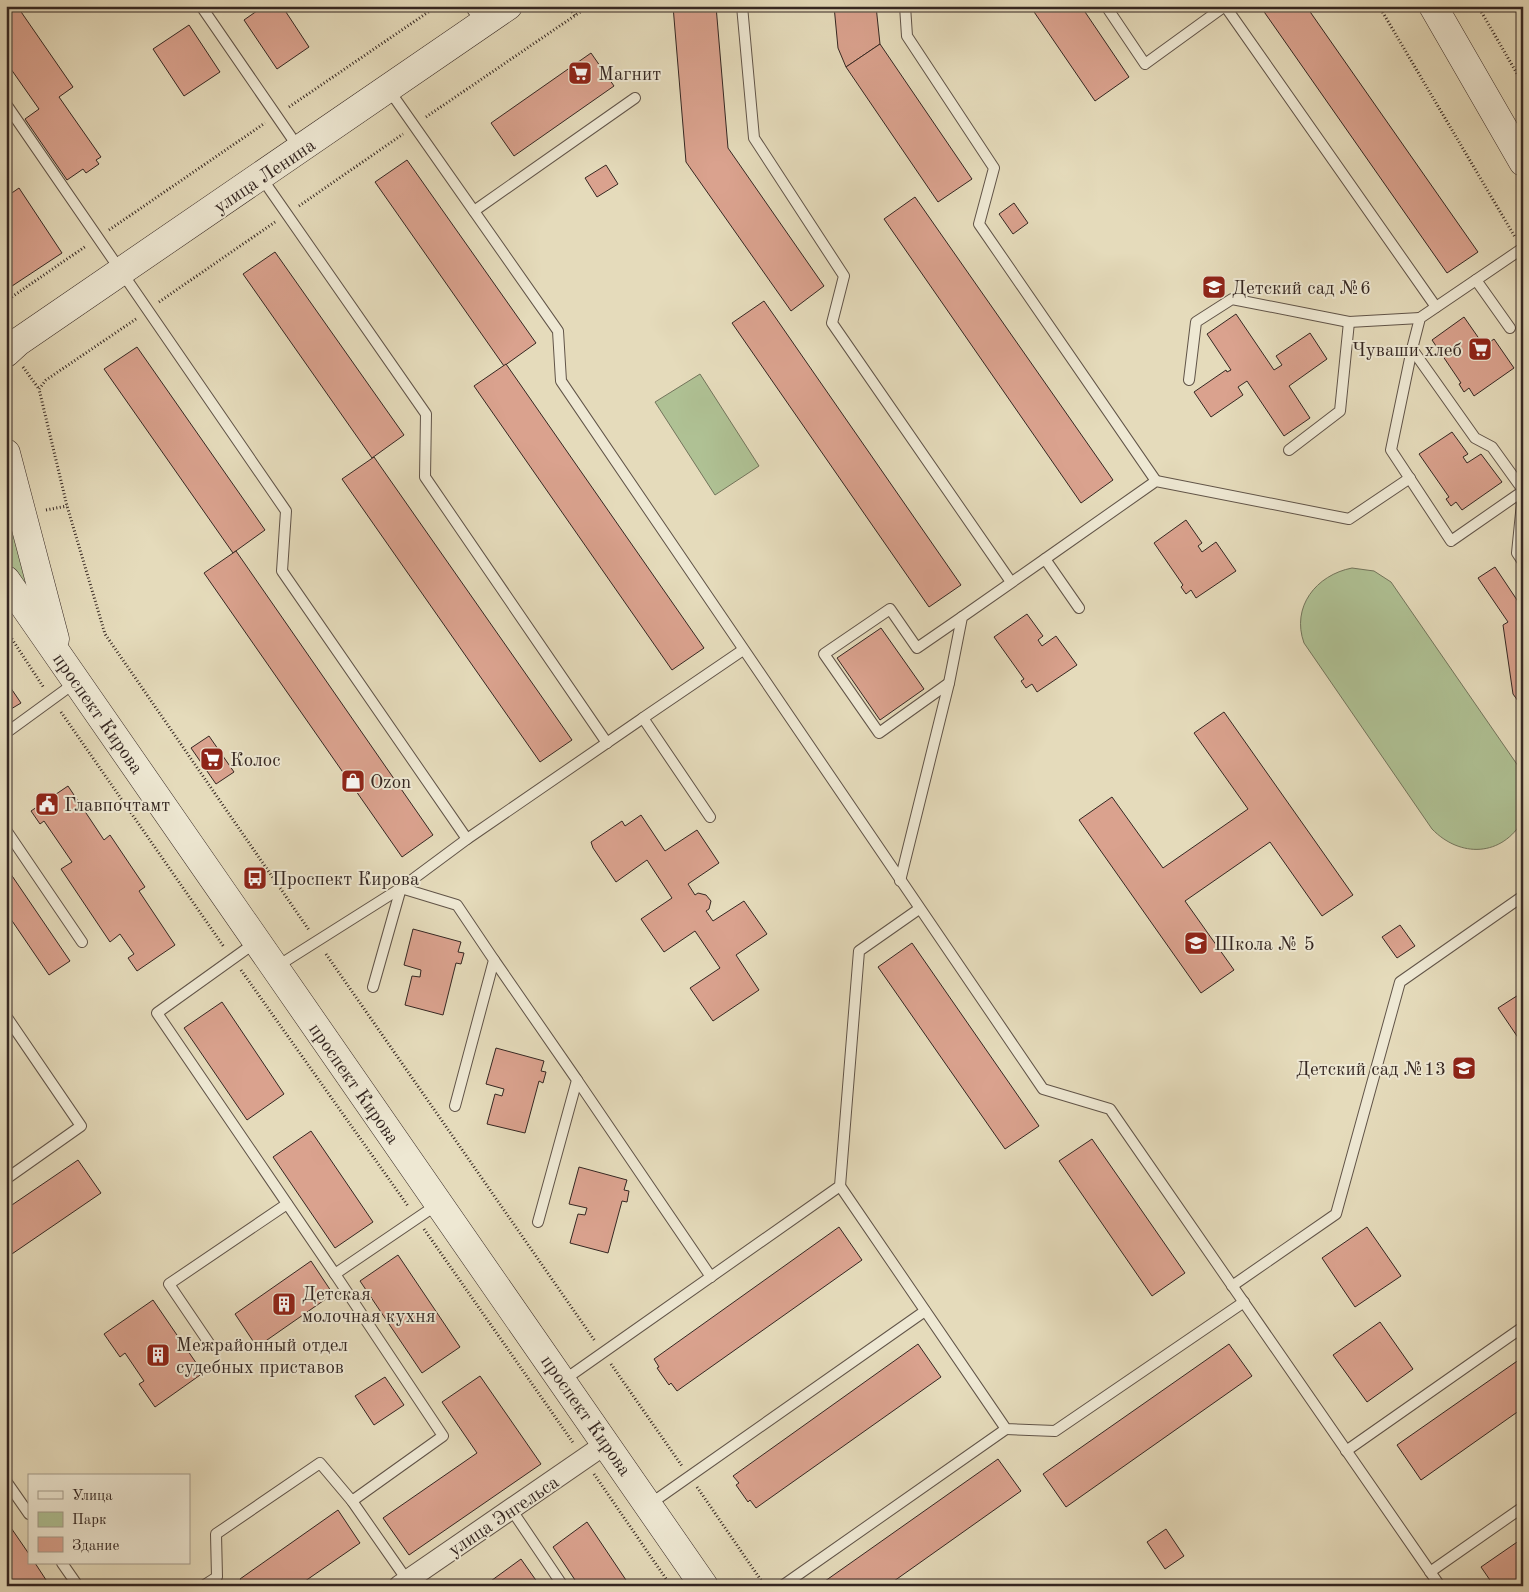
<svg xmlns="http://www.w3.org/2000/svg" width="1529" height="1592" font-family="'Old Standard TT',serif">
  <rect width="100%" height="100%" fill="#e5dbbb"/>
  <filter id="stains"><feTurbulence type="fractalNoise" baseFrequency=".004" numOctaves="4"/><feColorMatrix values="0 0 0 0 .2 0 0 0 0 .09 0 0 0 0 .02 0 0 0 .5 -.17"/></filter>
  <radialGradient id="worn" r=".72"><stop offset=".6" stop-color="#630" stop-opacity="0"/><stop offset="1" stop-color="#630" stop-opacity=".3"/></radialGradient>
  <g fill="#afc194" stroke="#72745b">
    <polygon points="700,374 759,466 715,495 655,402"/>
    <polygon points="6,453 61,659 6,579"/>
    <path d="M1352 568 1374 571 1391 582 1523 773V820C1502 857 1460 858 1432 829L1304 643C1291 607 1316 575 1352 568Z"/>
  </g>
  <g fill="#daa28e" stroke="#352722">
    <polygon points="6,6 17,6 73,87 59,97 101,157 96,160 99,164 86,173 83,169 67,180 25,119 39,109 6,62"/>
    <polygon points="264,6 282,6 309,47 277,69 244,20"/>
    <polygon points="673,6 716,6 728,148 824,286 791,311 686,162"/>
    <polygon points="834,6 876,6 880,44 846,67 838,48"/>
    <polygon points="1030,6 1081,6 1129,77 1095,101"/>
    <polygon points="1260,6 1306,6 1478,252 1447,273"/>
    <polygon points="189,25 220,72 184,96 153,49"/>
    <polygon points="880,44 972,179 938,202 846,67"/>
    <polygon points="591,53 614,86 514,156 491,123"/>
    <polygon points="407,160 536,343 504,366 375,182"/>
    <polygon points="606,165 618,184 597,197 585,178"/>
    <polygon points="19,188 62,253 6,290 6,197"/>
    <polygon points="915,197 1113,480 1081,503 884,219"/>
    <polygon points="1014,203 1028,223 1013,234 999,214"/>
    <polygon points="275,252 404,435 372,458 243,274"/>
    <polygon points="764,301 961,585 929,607 732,323"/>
    <polygon points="1236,314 1274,370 1282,365 1276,356 1310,333 1327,359 1289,386 1310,418 1284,436 1247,381 1238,387 1243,395 1211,417 1194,392 1226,370 1227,372 1231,370 1207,334"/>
    <polygon points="1464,317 1480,340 1476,343 1480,349 1494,339 1514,368 1474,396 1469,388 1464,392 1459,384 1461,383 1432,340"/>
    <polygon points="137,347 265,530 233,553 104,369"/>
    <polygon points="506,364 704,648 672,670 474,386"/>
    <polygon points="1452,432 1468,454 1463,457 1467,463 1481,454 1502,482 1462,510 1456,502 1451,506 1446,499 1449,497 1419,454"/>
    <polygon points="374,457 572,740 540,762 342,479"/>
    <polygon points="1186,520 1202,543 1198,546 1202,552 1216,542 1236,571 1196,598 1191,590 1186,594 1181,587 1183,585 1154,543"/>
    <polygon points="236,551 433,835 402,857 204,573"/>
    <polygon points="1495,567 1523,609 1523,708 1513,694 1503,625 1508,622 1478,578"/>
    <polygon points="1027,614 1043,636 1038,640 1042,646 1056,636 1077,665 1037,692 1032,684 1026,688 1021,681 1024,679 994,637"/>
    <polygon points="881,628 924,689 880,720 837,658"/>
    <polygon points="6,681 21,703 6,712"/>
    <polygon points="1224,712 1353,895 1322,916 1270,842 1185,901 1234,970 1201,993 1079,820 1112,797 1163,868 1248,809 1194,733"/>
    <polygon points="209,736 234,772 216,784 191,748"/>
    <polygon points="68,786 104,840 110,835 145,887 139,891 175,945 137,971 128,958 134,954 120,934 110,942 61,869 72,862 44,821 40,824 31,811"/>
    <polygon points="641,815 665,851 697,830 719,863 688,884 695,895 698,893 706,895 711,901 709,909 706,911 713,921 744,901 767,934 736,955 759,990 713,1021 690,988 720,968 695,931 664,952 641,919 672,898 647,860 616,882 593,848 591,842 622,821 625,826"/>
    <polygon points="6,867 70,961 49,975 6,912"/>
    <polygon points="1400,925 1415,946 1397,958 1382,937"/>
    <polygon points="413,929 461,942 458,952 464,953 461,964 456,963 443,1015 405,1005 412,976 420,977 421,970 404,965"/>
    <polygon points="912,943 1039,1126 1005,1149 878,967"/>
    <polygon points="1523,992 1523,1041 1521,1042 1498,1008"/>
    <polygon points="222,1002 284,1094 247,1120 184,1028"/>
    <polygon points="496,1048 544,1061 541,1071 546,1072 543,1083 539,1081 525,1133 487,1124 495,1094 502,1096 504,1089 486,1084"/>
    <polygon points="311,1131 373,1222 335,1248 273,1157"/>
    <polygon points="1092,1139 1185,1273 1152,1296 1059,1161"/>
    <polygon points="78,1160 101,1193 6,1258 6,1209"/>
    <polygon points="579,1167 627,1180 624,1190 629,1191 627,1202 622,1201 608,1253 570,1243 578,1214 585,1215 587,1208 569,1204"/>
    <polygon points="839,1227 862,1260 677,1391 671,1383 669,1385 657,1368 659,1367 654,1359"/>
    <polygon points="1367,1227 1401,1276 1355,1307 1322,1258"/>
    <polygon points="398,1255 460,1347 422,1373 360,1281"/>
    <polygon points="311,1261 333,1294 257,1347 235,1314"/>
    <polygon points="153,1300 203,1373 155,1407 139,1384 144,1381 125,1353 120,1357 104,1334"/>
    <polygon points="1380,1322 1413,1369 1367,1402 1333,1355"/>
    <polygon points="918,1344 941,1377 756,1508 750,1500 748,1502 736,1485 739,1483 733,1476"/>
    <polygon points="1229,1344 1252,1376 1066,1507 1043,1474"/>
    <polygon points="1523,1357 1523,1408 1421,1480 1397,1445"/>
    <polygon points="480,1376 541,1464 409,1555 383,1518 477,1453 442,1402"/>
    <polygon points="385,1377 404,1405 374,1425 355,1396"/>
    <polygon points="998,1459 1021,1491 887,1586 818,1586"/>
    <polygon points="338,1510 360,1543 298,1586 245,1586 240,1579"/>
    <polygon points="7,1522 29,1554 29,1563 35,1563 50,1586 6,1586"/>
    <polygon points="587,1522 630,1586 579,1586 553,1547"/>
    <polygon points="1166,1529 1184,1556 1165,1569 1147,1542"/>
    <polygon points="1523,1538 1523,1586 1494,1586 1481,1567"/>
    <polygon points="521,1559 540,1586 484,1586"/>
  </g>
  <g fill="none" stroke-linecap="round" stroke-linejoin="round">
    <g stroke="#615448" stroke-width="12">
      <g id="lane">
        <polyline points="201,6 298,147"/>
        <polyline points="470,6 482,24"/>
        <polyline points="742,6 754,138 844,276 832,323 1011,582"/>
        <polyline points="905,6 907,36 994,168 979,224 1156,481"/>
        <polyline points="1106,6 1145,64 1225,6"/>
        <polyline points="1225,6 1436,307"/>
        <polyline points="389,90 558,331 561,381 1043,1089 1110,1109 1440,1586"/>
        <polyline points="6,104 286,511 282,571 467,839"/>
        <polyline points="261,177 426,414 425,477 607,743"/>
        <polyline points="474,211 635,98"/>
        <polyline points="1476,280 1420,318 1412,349 1475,438 1492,447 1523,490"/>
        <polyline points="1510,328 1476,280 1523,248"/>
        <polyline points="1412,349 1391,450 1451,541 1523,491"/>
        <polyline points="1189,380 1196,322 1232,299 1349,322 1420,318"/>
        <polyline points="1289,450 1340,411 1349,322"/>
        <polyline points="1523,493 1517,553 1523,562"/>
        <polyline points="1045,559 1156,481 1349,519 1410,478"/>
        <polyline points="949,683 879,733 824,654 890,609 917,648 962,617"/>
        <polyline points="6,733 76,682"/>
        <polyline points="710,817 643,718 743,650"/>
        <polyline points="6,830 82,942"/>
        <polyline points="900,881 949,683 962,617 1045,559 1079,608"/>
        <polyline points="256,942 157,1013 335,1274 438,1204"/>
        <polyline points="494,960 577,1080 538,1222"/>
        <polyline points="276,967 401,888 467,839 643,718"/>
        <polyline points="373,987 401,888 457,905 494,960 455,1106"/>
        <polyline points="6,1016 81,1126 6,1179"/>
        <polyline points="577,1080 711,1277"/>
        <polyline points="840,1186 1006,1429 1055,1431 1244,1302"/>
        <polyline points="1232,1286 1336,1214 1400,982 1523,896"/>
        <polyline points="211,1346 169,1284 287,1204"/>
        <polyline points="564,1380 840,1186 859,951 919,909"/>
        <polyline points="1346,1451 1523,1327"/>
        <polyline points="6,1481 29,1514"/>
        <polyline points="352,1501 407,1580"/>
        <polyline points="650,1504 925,1311"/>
        <polyline points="511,1509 563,1586"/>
        <polyline points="62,1563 78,1586"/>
        <polyline points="1430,1572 1523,1507"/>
        <polyline points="203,1586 217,1577 216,1534 320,1463 352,1501 443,1436 335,1274"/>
        <polyline points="782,1586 1006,1429"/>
      </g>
    </g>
    <g stroke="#615448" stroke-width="22">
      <polyline id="street" points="399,1586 607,1443"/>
    </g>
    <g stroke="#352722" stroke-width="29">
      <g id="secondary">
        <polyline points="1433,6 1523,162"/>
        <polyline points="6,353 18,342 508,6"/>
        <polyline points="6,453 55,639"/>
        <polyline points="6,580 704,1586"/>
      </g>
    </g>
    <g stroke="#352722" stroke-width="3" stroke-dasharray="1 2.5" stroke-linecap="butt">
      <polyline points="568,6 575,16"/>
      <polyline points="1379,6 1515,237"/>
      <polyline points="1478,6 1523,84"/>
      <polyline points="289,107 437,6"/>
      <polyline points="426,117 589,6"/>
      <polyline points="299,206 403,134"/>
      <polyline points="109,230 265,123"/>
      <polyline points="6,301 86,246"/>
      <polyline points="159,302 275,222"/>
      <polyline points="136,319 46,380 39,389 67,506 105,634 309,930"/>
      <polyline points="23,367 39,389"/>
      <polyline points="46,510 67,506"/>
      <polyline points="6,630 44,688"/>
      <polyline points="61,712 224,947"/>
      <polyline points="326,954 595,1341"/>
      <polyline points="241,970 408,1206"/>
      <polyline points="424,1229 574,1444"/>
      <polyline points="611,1364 682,1466"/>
      <polyline points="594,1474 671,1586"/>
      <polyline points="697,1487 765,1586"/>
    </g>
    <use href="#lane" stroke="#eee8d3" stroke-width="10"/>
    <use href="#street" stroke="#eee8d3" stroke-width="20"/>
    <use href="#secondary" stroke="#eee8d3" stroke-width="28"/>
  </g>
  <defs>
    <g id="supermarket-square" transform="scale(1.25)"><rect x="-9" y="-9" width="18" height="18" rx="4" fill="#8f2418" stroke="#eee8d3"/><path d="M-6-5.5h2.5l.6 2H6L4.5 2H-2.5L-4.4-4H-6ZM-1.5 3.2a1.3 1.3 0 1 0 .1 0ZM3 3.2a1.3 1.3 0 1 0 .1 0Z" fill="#fff"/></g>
    <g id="school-square" transform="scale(1.25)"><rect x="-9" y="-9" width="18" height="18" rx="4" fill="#8f2418" stroke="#eee8d3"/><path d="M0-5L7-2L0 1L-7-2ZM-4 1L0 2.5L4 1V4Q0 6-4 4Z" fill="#fff"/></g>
    <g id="shop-square" transform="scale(1.25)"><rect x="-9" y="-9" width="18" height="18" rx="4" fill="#8f2418" stroke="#eee8d3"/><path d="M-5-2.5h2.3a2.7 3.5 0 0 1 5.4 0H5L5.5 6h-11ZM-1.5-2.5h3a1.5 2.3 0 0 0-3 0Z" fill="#fff"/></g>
    <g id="civic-square" transform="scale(1.25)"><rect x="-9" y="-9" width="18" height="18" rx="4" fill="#8f2418" stroke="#eee8d3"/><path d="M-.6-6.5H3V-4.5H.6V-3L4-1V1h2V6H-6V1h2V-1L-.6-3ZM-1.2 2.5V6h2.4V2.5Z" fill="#fff"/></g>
    <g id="bus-square" transform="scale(1.25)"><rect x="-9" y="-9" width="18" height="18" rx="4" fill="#8f2418" stroke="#eee8d3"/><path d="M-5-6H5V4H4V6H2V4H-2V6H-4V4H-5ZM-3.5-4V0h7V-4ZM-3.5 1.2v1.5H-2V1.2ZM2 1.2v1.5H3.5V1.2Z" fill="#fff"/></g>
    <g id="building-square" transform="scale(1.25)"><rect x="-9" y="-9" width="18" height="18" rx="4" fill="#8f2418" stroke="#eee8d3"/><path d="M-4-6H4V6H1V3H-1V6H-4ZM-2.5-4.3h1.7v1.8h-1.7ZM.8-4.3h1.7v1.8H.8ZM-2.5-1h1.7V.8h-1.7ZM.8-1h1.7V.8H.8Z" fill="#fff"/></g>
  </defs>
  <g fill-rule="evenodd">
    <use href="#supermarket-square" x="580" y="73"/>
    <use href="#school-square" x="1214" y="287"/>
    <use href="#supermarket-square" x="1480" y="349"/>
    <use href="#supermarket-square" x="212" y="759"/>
    <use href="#shop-square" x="353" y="781"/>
    <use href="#civic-square" x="47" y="804"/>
    <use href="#bus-square" x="255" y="878"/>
    <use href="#school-square" x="1196" y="943"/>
    <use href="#school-square" x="1464" y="1068"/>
    <use href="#building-square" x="284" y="1304"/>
    <use href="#building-square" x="158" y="1355"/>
  </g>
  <g text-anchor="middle" stroke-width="4" stroke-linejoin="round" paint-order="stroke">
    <g font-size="19" fill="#352722" stroke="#eee8d3" text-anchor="start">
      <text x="598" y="80">Магнит</text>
      <text x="1232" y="294">Детский сад №6</text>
      <text x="1462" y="356" text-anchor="end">Чуваши хлеб</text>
      <text x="230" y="766">Колос</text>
      <text x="370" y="788">Ozon</text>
      <text x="64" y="811">Главпочтамт</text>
      <text x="272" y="885">Проспект Кирова</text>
      <text x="1214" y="950">Школа № 5</text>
      <text x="1446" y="1075" text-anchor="end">Детский сад №13</text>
      <text x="302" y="1300">Детская<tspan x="302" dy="22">молочная кухня</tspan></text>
      <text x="176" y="1351">Межрайонный отдел<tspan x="176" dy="22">судебных приставов</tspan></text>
    </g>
    <g font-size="19" fill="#352722" stroke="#eee8d3">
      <text transform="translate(264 175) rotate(-34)" y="7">улица Ленина</text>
      <text transform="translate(99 713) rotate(55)" y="7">проспект Кирова</text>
      <text transform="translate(355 1083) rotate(55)" y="7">проспект Кирова</text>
      <text transform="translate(587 1415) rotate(55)" y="7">проспект Кирова</text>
      <text transform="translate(503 1515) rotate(-34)" y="7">улица Энгельса</text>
    </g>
  </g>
  <rect width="1529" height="1592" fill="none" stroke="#e5dbbb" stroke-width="25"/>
  <rect x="8" y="8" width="1514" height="1577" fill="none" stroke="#352722" stroke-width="2.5"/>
  <rect x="12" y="12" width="1504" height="1567" fill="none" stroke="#352722"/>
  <rect x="28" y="1474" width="162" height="90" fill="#eee8d3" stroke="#a49b8c"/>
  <rect x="38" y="1491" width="25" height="8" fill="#eee8d3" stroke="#a49b8c"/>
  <text x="72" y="1500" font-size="15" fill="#352722">Улица</text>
  <rect x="38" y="1512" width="25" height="15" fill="#afc194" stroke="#a49b8c"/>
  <text x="72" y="1524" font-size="15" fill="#352722">Парк</text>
  <rect x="38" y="1537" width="25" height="15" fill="#daa28e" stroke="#a49b8c"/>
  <text x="72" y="1550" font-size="15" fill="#352722">Здание</text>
  <rect width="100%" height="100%" filter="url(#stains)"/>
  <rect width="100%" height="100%" fill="url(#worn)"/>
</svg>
